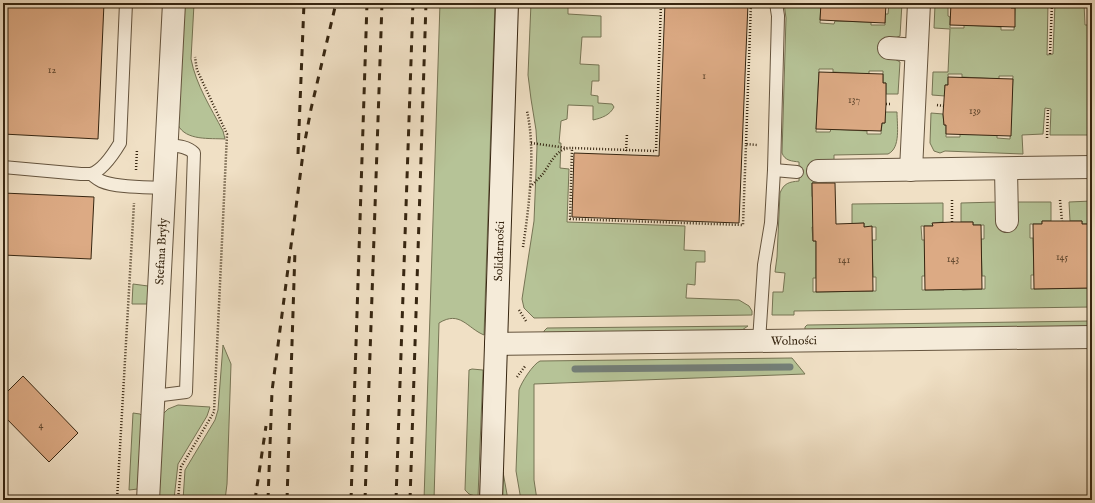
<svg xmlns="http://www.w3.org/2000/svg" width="1095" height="503" font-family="'IM FELL English',serif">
  <rect width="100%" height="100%" fill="#f0e0c5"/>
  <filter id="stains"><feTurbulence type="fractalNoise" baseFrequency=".005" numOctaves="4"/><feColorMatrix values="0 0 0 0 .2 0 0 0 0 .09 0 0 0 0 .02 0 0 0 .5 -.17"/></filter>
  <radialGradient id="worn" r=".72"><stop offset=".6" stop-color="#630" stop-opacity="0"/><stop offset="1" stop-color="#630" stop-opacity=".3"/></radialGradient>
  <g fill="#b6c397" stroke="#767454">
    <path d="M440 3H495L484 335C467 328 460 310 439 323L434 500H424Z"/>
    <path d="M531 3H568V14L601 16V37H582L580 64 599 65V81H592L591 95 598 96V103L612 104 614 107C610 115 602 118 593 120V106L568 105 567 119 561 121 559 143H561L560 168 569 169 567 222 685 226 684 250 705 251V262H696L695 285 687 284 686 298 739 300 749 306 752 311V315L534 318 524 308 522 299 534 221 537 147 536 130 531 99 528 75Z"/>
    <path d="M784 3H821L820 23 834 24 835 21 871 22V25H885V14H888L889 3H902L900 36 895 38 893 58 900 62 898 94H886V83H883V71H869V74L833 72V69H819L816 132H830L831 129 867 131V134H881L882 123H885V112H897C897 125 901 148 888 154L834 155V162L826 183H812V196L824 227H812L813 241H816V278H813V292L876 291V277H873L872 240H876V227H864V223L852 224V204L943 203V222L933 223V226H921L922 240H925V276H922V290H944V285L963 290 985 289V276H982L981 239H984V225H973V222H961V203L998 202 997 225H1017L1016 202H1051V221H1042V224H1030V238H1033L1034 275H1031V289L1092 288V307L794 311V315H772L773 292H783L785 273 775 272 777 257 780 193C784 183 789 182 799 181V162C792 161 785 161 782 153L786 18Z"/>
    <polygon points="1011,3 1048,3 1047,55 1053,54 1055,3 1084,3 1085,25 1092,25 1092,135 1050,135 1051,109 1045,108 1043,134 1022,135 1023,154 945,151 940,153 934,151 930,143 931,113 943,114 944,125 946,125 946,137 960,137 960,134 997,135 997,138 1010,139 1013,76 999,76 999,79 962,77 962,74 948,74 948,85 945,85 945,96 932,95 933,72 948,72 950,29 934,28 935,5 948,5 948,16 950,17 950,28 964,28 964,25 1001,27 1001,30 1014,30 1015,8 1011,8"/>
    <path d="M194 4 191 59C196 85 211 108 223 131L225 139C210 138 186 141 178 125L184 5Z"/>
    <polygon points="1092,201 1092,224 1082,224 1082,221 1070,221 1069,202"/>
    <polygon points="133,284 148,286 149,287 147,304 132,304"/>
    <polygon points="1092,321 1092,326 805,330 805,327 807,325"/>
    <polygon points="748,326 739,332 544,334 544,331 547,328"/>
    <polygon points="223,345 231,364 227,484 225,500 183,500 185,470 215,420 218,410"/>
    <path d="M792 358 805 374 534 384V480L537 500H521L516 471 519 390C521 383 533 364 540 361Z"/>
    <polygon points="472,369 483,370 478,497 469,494 465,490 469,370"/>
    <polygon points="178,405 210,407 207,416 178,464 174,499 162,499 158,496 163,414 168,409"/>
    <polygon points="133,413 140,414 142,416 138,489 129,490"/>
    <polygon points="503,472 508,500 502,500"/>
  </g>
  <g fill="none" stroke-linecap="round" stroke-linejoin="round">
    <polyline stroke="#747f78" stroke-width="7" points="575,369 790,367"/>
  </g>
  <g fill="#dcaa84" stroke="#372611">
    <polygon points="3,3 104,3 98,139 3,134"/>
    <polygon points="665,3 748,3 739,223 572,217 574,153 659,156"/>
    <polygon points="821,3 886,3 885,23 820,20"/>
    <polygon points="951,3 1011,3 1011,8 1015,8 1015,27 950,25"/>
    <polygon points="819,72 883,74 883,83 886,83 886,104 885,123 882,123 881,131 816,129"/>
    <polygon points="948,77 1013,79 1011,136 946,134 946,125 944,125 943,114 945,85 948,85"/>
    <polygon points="812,183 835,183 836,224 864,223 864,227 872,226 873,291 816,292 816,241 813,241"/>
    <polygon points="3,193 94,197 91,259 3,255"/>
    <polygon points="1042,221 1082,221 1082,224 1090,224 1091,288 1034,289 1033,224 1042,224"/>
    <polygon points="952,222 973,222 973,225 981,225 982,289 925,290 924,226 933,226 932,223"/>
    <polygon points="23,376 78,433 49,462 3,415 3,396"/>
  </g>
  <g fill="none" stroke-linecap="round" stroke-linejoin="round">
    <g stroke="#65543e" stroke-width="14">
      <g id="lane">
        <path d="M3 167 81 174C84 174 88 174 91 174 103 170 114 153 120 143L126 3"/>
        <polyline points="774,170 797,172"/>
        <path d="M91 174C94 176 97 179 101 181 117 188 147 187 165 188"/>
        <polyline points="759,341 764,265 771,223 774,170 778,16 776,3"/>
        <path d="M154 396 186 392 194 153C187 146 177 146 167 145"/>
      </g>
    </g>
    <g stroke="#65543e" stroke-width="24">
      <g id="street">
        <polyline points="889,48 916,50"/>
        <polyline points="1006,169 1007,221"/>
        <polyline points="911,170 919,3"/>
        <polyline points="818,171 1092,167"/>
        <path id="s1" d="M496 344 1092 337"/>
        <path id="s2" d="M148 500 174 3"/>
      </g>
    </g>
    <g stroke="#372611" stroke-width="24">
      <g id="secondary">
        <path id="s3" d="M491 500 507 3"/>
      </g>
    </g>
    <g stroke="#372611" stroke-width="2.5" stroke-dasharray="1 2" stroke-linecap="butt">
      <polyline points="661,3 656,151 572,148 570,219 743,225 746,144 757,145"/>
      <polyline points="1050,54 1052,3"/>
      <polyline points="886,104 892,104"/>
      <polyline points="937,105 944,106"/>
      <polyline points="1047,138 1048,109"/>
      <polyline points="531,143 567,148"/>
      <polyline points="746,144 751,3"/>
      <polyline points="626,151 627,134"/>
      <polyline points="136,170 137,149"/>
      <path d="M530 187C534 183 538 179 542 175 550 165 556 147 572 148"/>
      <polyline points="1060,200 1062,221"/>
      <polyline points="952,222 952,199"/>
      <path d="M523 247C529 207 536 151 527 111"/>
      <polyline points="519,310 526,321"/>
      <polyline points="517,377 526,365"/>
      <polyline points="117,500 134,203"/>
      <polyline points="178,500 181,467 214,412 227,134 197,70 195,57"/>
    </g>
    <use href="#lane" stroke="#f5ebd9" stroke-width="12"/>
    <use href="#street" stroke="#f5ebd9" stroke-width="22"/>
    <use href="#secondary" stroke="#f5ebd9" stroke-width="22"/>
    <g stroke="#372611" stroke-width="3" stroke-dasharray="7 7" stroke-linecap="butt">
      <polyline points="298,154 304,3"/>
      <polyline points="255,500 266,426"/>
      <polyline points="268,500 272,391 304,146 311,109 336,3"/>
      <polyline points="287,500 295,250"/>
      <polyline points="351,500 367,3"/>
      <polyline points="365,500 382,3"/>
      <polyline points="396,500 413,3"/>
      <polyline points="410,500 426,3"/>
    </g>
  </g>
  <g text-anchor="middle" stroke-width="3.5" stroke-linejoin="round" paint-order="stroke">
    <g font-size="10" fill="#60472e">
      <text x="52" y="73">12</text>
      <text x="704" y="79">1</text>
      <text x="854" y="103">137</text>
      <text x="975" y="114">139</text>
      <text x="1062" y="260">145</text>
      <text x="953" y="262">143</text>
      <text x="844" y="263">141</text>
      <text x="41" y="428">4</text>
    </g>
    <g font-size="12" fill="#372611" stroke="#f5ebd9">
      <text dy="4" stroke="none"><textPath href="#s2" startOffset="249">Stefana Bryły</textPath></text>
      <text dy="4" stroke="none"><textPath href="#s3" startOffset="249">Solidarności</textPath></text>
      <text dy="4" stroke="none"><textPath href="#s1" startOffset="298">Wolności</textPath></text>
    </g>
  </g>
  <rect width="1095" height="503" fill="none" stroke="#f0e0c5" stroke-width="16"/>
  <rect x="4" y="4" width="1087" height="495" fill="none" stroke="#372611" stroke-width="2"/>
  <rect x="8" y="8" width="1079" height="487" fill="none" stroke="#372611"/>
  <rect width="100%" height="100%" filter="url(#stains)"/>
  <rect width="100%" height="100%" fill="url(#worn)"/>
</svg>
